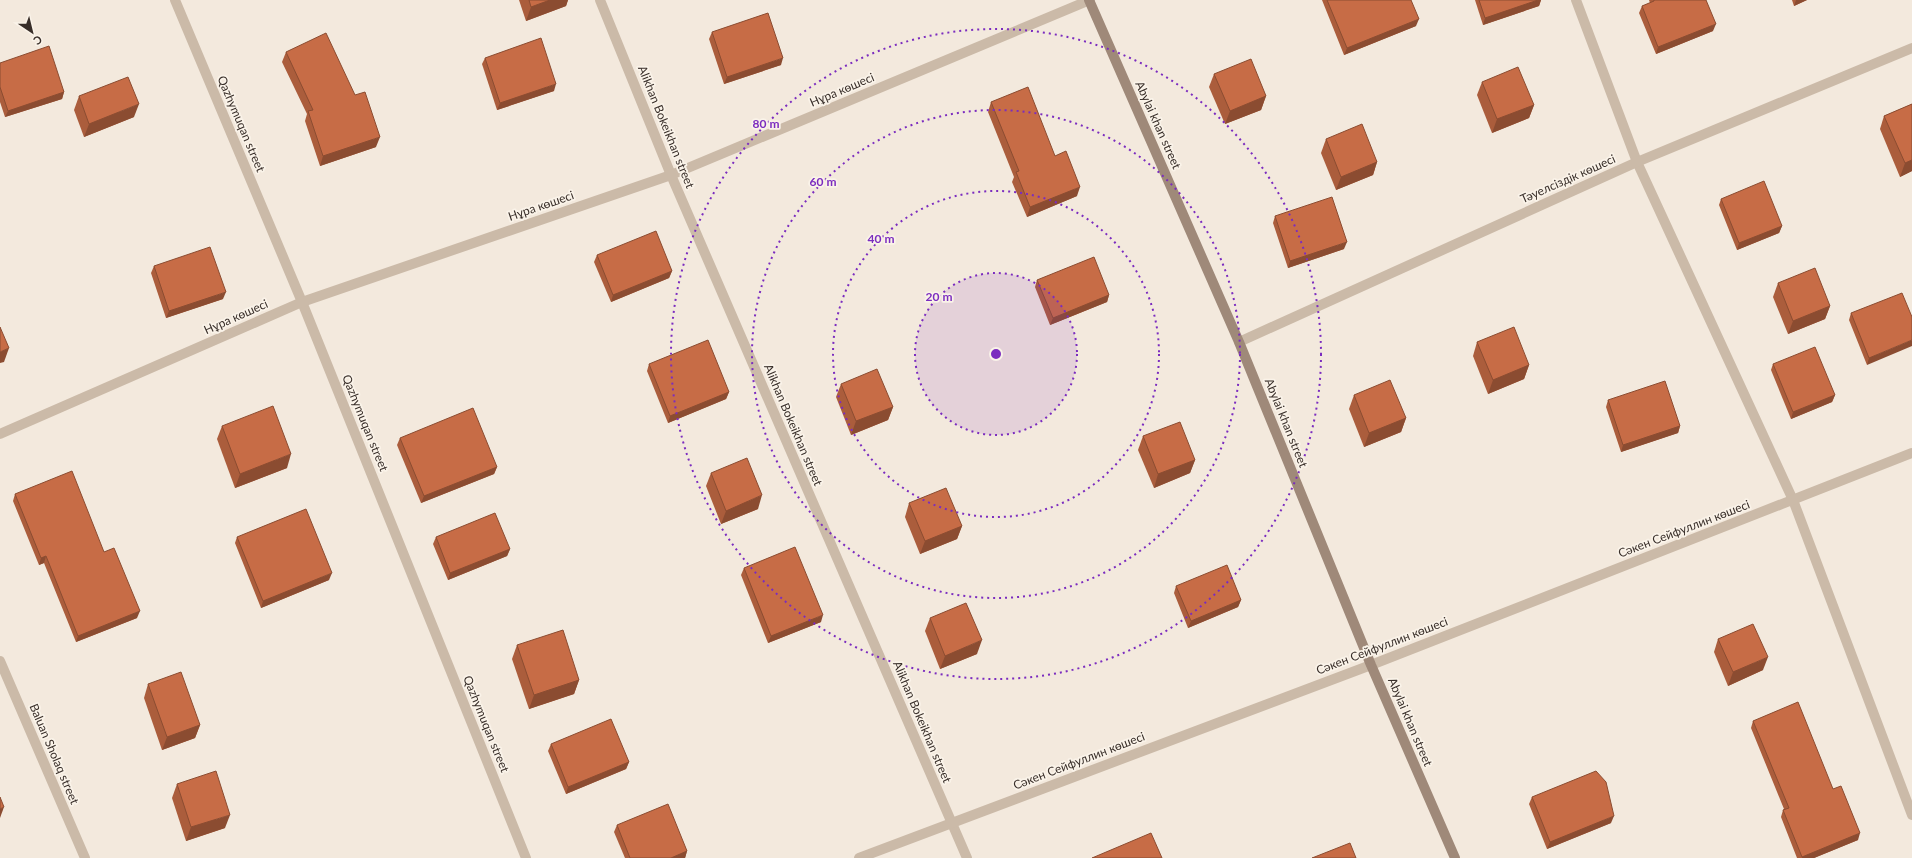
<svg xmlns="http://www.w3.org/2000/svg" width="1912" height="858" font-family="Lato,sans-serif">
  <rect width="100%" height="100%" fill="#f3e9dd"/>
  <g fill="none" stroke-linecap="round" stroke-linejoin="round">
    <g stroke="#cbbaa8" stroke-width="10">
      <polyline points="175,0 302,302 526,858"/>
      <polyline points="600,0 671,175 967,858"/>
      <polyline points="1576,0 1637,162 1793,500 1912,815"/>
      <polyline points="1239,342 1637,162 1912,48"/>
      <polyline points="0,434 302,302 671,175 1090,0"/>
      <polyline points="0,661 85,858"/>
      <polyline points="859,858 1371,665 1912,453"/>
    </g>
    <polyline stroke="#9f8979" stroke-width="10" points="1089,0 1239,342 1371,665 1455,858"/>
  </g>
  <g fill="#ab5d3c">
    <polygon points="519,0 568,0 566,6 526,21"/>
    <polygon points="1322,0 1411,0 1416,26 1344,55"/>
    <polygon points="1475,0 1541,0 1539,6 1483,25"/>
    <polygon points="1649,0 1706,0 1713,31 1656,54 1639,13 1642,6 1650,3"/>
    <polygon points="1792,0 1807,0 1794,6"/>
    <polygon points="712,32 781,65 724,84 709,39"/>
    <polygon points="286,52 355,95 376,147 320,166 305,121 307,114 282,62"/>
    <polygon points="485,58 554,91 497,110 482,64"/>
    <polygon points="0,63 64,92 62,99 5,117 0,102"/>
    <polygon points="1214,74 1266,96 1261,110 1225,124 1209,87"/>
    <polygon points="1482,82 1534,105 1529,118 1492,133 1477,95"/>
    <polygon points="79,96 134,117 84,137 74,110"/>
    <polygon points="991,102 1055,156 1077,196 1027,217 1012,182 1014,177 988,112"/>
    <polygon points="1912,104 1912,171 1900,177 1880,129 1884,116"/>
    <polygon points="1326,139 1377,162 1373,175 1336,190 1321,153"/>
    <polygon points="1721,199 1782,226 1779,233 1737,250 1719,205"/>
    <polygon points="1275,216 1344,249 1288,268 1273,223"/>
    <polygon points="597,255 672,271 669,278 611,302 594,262"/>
    <polygon points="154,266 223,299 166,318 151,273"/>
    <polygon points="1037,280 1109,295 1107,302 1050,325 1035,287"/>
    <polygon points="1778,283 1830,306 1825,319 1788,334 1773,297"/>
    <polygon points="1851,313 1912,317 1867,365 1849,320"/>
    <polygon points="1477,342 1529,365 1524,379 1488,394 1473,356"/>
    <polygon points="649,364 729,392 726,399 668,423 647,371"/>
    <polygon points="1773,364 1835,395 1832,402 1791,419 1771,370"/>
    <polygon points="841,384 893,407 888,420 851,435 836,397"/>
    <polygon points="1354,395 1406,418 1401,432 1364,447 1349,409"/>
    <polygon points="1608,400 1680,426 1678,433 1621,452 1606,407"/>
    <polygon points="222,426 287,468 235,488 217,439"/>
    <polygon points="1143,436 1195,460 1190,473 1154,488 1138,450"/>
    <polygon points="400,438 497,467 494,474 421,503 397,445"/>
    <polygon points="711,473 758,509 721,524 706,486"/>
    <polygon points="15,494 104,552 137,618 76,642 44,563 39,565 13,501"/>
    <polygon points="909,503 962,526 957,539 920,554 905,517"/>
    <polygon points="237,537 329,580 261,608 235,543"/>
    <polygon points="436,537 510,549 507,556 448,580 433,544"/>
    <polygon points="744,568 821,622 768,643 741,575"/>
    <polygon points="1176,586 1241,600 1238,607 1188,628 1174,593"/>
    <polygon points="930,618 977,654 940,669 925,631"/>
    <polygon points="1718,639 1763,670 1728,686 1714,652"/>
    <polygon points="517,645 579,680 574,694 529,709 512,659"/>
    <polygon points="148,684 200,725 195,738 162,750 144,698"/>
    <polygon points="1753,721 1833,789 1858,840 1814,858 1797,858 1781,817 1783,810 1784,809 1751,728"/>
    <polygon points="551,744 629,762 626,769 566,794 548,751"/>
    <polygon points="177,784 225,828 186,841 172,798"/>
    <polygon points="1532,797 1611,823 1547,849 1529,804"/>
    <polygon points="617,825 687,851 685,858 625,858 614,832"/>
  </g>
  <g fill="#8b4c31">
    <polygon points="550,0 568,0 566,6 526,21 531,7"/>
    <polygon points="1538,0 1541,0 1539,6 1483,25 1485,18"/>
    <polygon points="1796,0 1807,0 1794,6"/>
    <polygon points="1419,19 1416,26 1344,55 1347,48"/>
    <polygon points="1716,24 1713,31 1656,54 1658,47"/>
    <polygon points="783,58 781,65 724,84 727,77"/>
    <polygon points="556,84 554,91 497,110 500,103"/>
    <polygon points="64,92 62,99 5,117 8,111"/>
    <polygon points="1266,96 1261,110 1225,124 1230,111"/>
    <polygon points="139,104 134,117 84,137 89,124"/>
    <polygon points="1534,105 1529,118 1492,133 1497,119"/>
    <polygon points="380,137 376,147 320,166 323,156"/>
    <polygon points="1912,160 1912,171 1900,177 1905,163"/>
    <polygon points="1377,162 1373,175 1336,190 1341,177"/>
    <polygon points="1080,187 1077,196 1027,217 1030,207"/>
    <polygon points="1782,226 1779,233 1737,250 1739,243"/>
    <polygon points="1347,242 1344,249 1288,268 1290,261"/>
    <polygon points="672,271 669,278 611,302 613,295"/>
    <polygon points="226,292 223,299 166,318 169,311"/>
    <polygon points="1109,295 1107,302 1050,325 1053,318"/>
    <polygon points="1830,306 1825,319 1788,334 1793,321"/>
    <polygon points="1912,340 1912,346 1867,365 1869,358"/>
    <polygon points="9,348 4,362 0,363 0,352"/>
    <polygon points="1529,365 1524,379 1488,394 1493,380"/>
    <polygon points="729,392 726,399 668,423 670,416"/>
    <polygon points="1835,395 1832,402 1791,419 1793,412"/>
    <polygon points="893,407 888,420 851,435 856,421"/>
    <polygon points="1406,418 1401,432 1364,447 1369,433"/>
    <polygon points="1680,426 1678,433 1621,452 1623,445"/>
    <polygon points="291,454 287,468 235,488 240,474"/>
    <polygon points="1195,460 1190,473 1154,488 1158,474"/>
    <polygon points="497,467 494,474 421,503 424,496"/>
    <polygon points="762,495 758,509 721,524 726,511"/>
    <polygon points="962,526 957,539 920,554 925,541"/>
    <polygon points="510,549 507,556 448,580 450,573"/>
    <polygon points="46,556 44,563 39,565 41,558"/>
    <polygon points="332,573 329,580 261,608 263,601"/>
    <polygon points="1241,600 1238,607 1188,628 1191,621"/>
    <polygon points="140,611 137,618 76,642 78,636"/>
    <polygon points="823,615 821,622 768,643 771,636"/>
    <polygon points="982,640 977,654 940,669 945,656"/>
    <polygon points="1768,657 1763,670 1728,686 1733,672"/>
    <polygon points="579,680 574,694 529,709 534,695"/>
    <polygon points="200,725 195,738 162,750 167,737"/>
    <polygon points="629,762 626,769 566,794 568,787"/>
    <polygon points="4,807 0,818 0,809"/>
    <polygon points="230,815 225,828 186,841 191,827"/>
    <polygon points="1614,816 1611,823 1547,849 1550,842"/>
    <polygon points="1860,833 1858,840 1814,858 1802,858 1802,857"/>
    <polygon points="687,851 685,858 671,858"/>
  </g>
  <g fill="#c76c46" stroke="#8b4c31">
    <polygon points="529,0 550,0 531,7"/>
    <polygon points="1327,0 1411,0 1419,19 1347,48"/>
    <polygon points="1479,0 1538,0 1485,18"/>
    <polygon points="1654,0 1706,0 1716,24 1658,47 1642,6 1654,1"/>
    <polygon points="768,13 783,58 727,77 712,32"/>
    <polygon points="326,33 355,95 365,92 380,137 323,156 308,111 313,110 286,52"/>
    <polygon points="541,38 556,84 500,103 485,58"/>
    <polygon points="49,46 64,92 8,111 0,87 0,63"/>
    <polygon points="1251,59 1266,96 1230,111 1214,74"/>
    <polygon points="1518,67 1534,105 1497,119 1482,82"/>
    <polygon points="128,77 139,104 89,124 79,96"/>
    <polygon points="1028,87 1055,156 1066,151 1080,187 1030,207 1016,172 1019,171 991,102"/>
    <polygon points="1912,104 1912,160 1905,163 1884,116"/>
    <polygon points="1362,124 1377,162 1341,177 1326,139"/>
    <polygon points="1764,181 1782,226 1739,243 1721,199"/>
    <polygon points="1332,197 1347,242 1290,261 1275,216"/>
    <polygon points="656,231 672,271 613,295 597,255"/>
    <polygon points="210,247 226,292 169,311 154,266"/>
    <polygon points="1094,257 1109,295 1053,318 1037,280"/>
    <polygon points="1815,268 1830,306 1793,321 1778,283"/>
    <polygon points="1902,293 1912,317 1912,340 1869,358 1851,313"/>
    <polygon points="0,327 9,348 0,352"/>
    <polygon points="1514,327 1529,365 1493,380 1477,342"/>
    <polygon points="708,340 729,392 670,416 649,364"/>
    <polygon points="1815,347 1835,395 1793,412 1773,364"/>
    <polygon points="877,369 893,407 856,421 841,384"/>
    <polygon points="1390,380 1406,418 1369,433 1354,395"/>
    <polygon points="1665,381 1680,426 1623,445 1608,400"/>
    <polygon points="273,406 291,454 240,474 222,426"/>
    <polygon points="473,408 497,467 424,496 400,438"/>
    <polygon points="1180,422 1195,460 1158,474 1143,436"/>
    <polygon points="747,458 762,495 726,511 711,473"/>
    <polygon points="72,471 104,552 114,548 140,611 78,636 46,556 41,558 15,494"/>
    <polygon points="946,488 962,526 925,541 909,503"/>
    <polygon points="306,509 332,573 263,601 237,537"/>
    <polygon points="495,513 510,549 450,573 436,537"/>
    <polygon points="795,547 823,615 771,636 744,568"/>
    <polygon points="1227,565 1241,600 1191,621 1176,586"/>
    <polygon points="966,603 982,640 945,656 930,618"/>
    <polygon points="1753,624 1768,657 1733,672 1718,639"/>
    <polygon points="563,630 579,680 534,695 517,645"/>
    <polygon points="181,672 200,725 167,737 148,684"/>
    <polygon points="1798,702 1833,789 1841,786 1860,833 1802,857 1783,810 1789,808 1753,721"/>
    <polygon points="611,719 629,762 568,787 551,744"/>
    <polygon points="216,771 230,815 191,827 177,784"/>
    <polygon points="1596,771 1606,782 1614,816 1550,842 1532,797"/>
    <polygon points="0,797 4,807 0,809"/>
    <polygon points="668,804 687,851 671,858 630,858 617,825"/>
    <polygon points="1151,833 1162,858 1092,858"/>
    <polygon points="1350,843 1356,858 1312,858"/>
  </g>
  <circle cx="996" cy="354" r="81" fill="#7b2cbf" fill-opacity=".12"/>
  <g fill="none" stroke="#7b2cbf" stroke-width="2" stroke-dasharray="2 4">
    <circle cx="996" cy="354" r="81"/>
    <circle cx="996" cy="354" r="163"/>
    <circle cx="996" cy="354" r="244"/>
    <circle cx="996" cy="354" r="325"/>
  </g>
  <g text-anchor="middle" stroke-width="3.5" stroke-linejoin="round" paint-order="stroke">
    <g font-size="12" fill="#382e29" stroke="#faf3e9">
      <text transform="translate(842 90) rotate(-23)" y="4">Нұра көшесі</text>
      <text transform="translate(241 124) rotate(67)" y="4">Qazhymuqan street</text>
      <text transform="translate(1158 125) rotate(66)" y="4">Abylai khan street</text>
      <text transform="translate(666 127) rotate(68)" y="4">Alikhan Bokeikhan street</text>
      <text transform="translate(1568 179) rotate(-24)" y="4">Тәуелсіздік көшесі</text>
      <text transform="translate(541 206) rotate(-19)" y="4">Нұра көшесі</text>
      <text transform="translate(236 317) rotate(-24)" y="4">Нұра көшесі</text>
      <text transform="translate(365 423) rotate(68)" y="4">Qazhymuqan street</text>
      <text transform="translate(1286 423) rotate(68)" y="4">Abylai khan street</text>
      <text transform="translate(793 425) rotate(67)" y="4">Alikhan Bokeikhan street</text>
      <text transform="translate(1684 529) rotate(-21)" y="4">Сәкен Сейфуллин көшесі</text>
      <text transform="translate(1382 646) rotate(-21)" y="4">Сәкен Сейфуллин көшесі</text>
      <text transform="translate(922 722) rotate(67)" y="4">Alikhan Bokeikhan street</text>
      <text transform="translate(1410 722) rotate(67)" y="4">Abylai khan street</text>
      <text transform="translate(486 724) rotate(68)" y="4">Qazhymuqan street</text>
      <text transform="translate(54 754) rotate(67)" y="4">Baluan Sholaq street</text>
      <text transform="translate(1079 761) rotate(-21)" y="4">Сәкен Сейфуллин көшесі</text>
    </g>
  </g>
  <circle cx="996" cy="354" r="6" fill="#7b2cbf" stroke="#faf3e9" stroke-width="2"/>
  <g font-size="12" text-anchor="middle" font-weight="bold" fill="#7b2cbf" stroke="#faf3e9" stroke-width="3.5" stroke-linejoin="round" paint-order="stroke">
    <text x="766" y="128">80 m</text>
    <text x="823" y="186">60 m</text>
    <text x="881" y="243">40 m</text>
    <text x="939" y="301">20 m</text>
  </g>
  <g transform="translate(32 32) rotate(145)" stroke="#faf3e9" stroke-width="3" paint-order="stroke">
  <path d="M0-3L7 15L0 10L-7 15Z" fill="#382e29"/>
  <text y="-6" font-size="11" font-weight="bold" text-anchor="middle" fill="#382e29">С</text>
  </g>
</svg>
